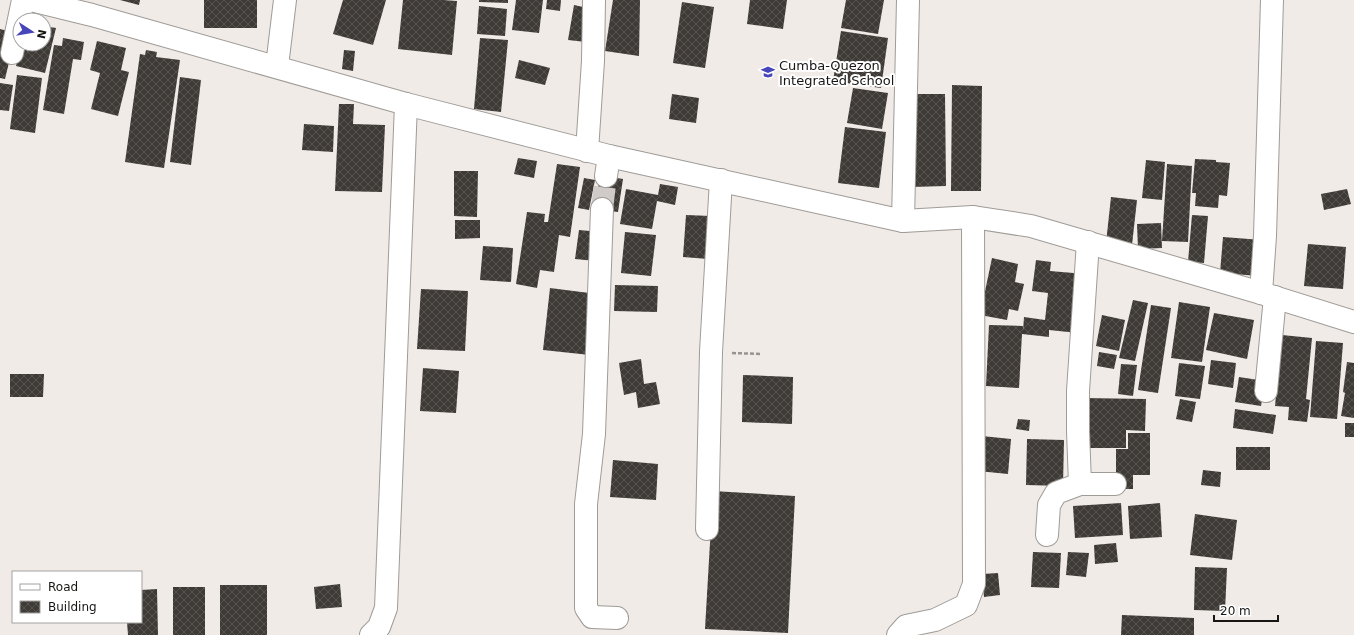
<svg xmlns="http://www.w3.org/2000/svg" width="1354" height="635" font-family="'DejaVu Sans',sans-serif">
  <defs>
    <pattern id="building-cross-hatch" width="8" height="8" patternUnits="userSpaceOnUse"><rect width="8" height="8" fill="#3e3a36"/><path d="M0 0l8 8M0 8l8-8" fill="none" stroke="#575350"/></pattern>
  </defs>
  <rect width="100%" height="100%" fill="#f0ebe7"/>
  <g fill="url(#building-cross-hatch)">
    <polygon points="120,0 140,0 139,5"/>
    <rect x="204" y="0" width="53" height="28"/>
    <polygon points="343,0 386,0 373,45 333,34"/>
    <polygon points="403,0 443,0 457,1 452,55 398,49"/>
    <polygon points="479,0 508,0 508,3 479,2"/>
    <polygon points="516,0 543,0 539,33 512,30"/>
    <polygon points="547,0 561,0 560,11 546,9"/>
    <polygon points="613,0 640,0 639,56 605,51"/>
    <polygon points="750,0 787,0 783,29 747,24"/>
    <polygon points="846,0 884,0 878,34 841,28"/>
    <polygon points="682,2 714,7 705,68 673,63"/>
    <polygon points="574,5 592,9 586,42 568,40"/>
    <polygon points="479,6 507,9 505,36 477,34"/>
    <polygon points="44,26 56,28 45,73 16,66 21,44 44,44"/>
    <polygon points="0,29 16,33 5,79 0,78"/>
    <polygon points="841,31 888,38 881,88 833,81"/>
    <polygon points="63,38 84,42 81,60 73,59 64,114 43,110 54,45 62,46"/>
    <polygon points="480,38 508,40 501,112 474,109"/>
    <polygon points="97,41 126,48 121,70 129,72 118,116 91,109 100,73 90,70"/>
    <polygon points="146,50 157,52 156,57 180,60 164,168 125,162 140,54 145,55"/>
    <polygon points="344,50 355,51 353,71 342,69"/>
    <polygon points="519,60 550,68 545,85 515,78"/>
    <polygon points="17,75 42,78 35,133 10,129"/>
    <polygon points="180,77 201,80 191,165 170,162"/>
    <polygon points="0,83 13,85 9,111 0,110"/>
    <polygon points="952,85 982,86 981,191 951,191"/>
    <polygon points="853,88 888,93 882,129 847,123"/>
    <polygon points="672,94 699,98 696,123 669,119"/>
    <polygon points="910,94 945,94 946,186 911,187"/>
    <polygon points="339,104 354,104 353,124 385,125 382,192 335,191"/>
    <polygon points="304,124 334,126 333,152 302,150"/>
    <polygon points="845,127 886,132 879,188 838,183"/>
    <polygon points="518,158 537,161 534,178 514,174"/>
    <polygon points="1195,159 1216,160 1216,162 1230,163 1227,196 1219,195 1218,208 1195,206 1196,193 1192,193"/>
    <polygon points="1146,160 1165,162 1162,200 1142,198"/>
    <polygon points="557,164 580,167 570,237 559,235 554,272 540,270 537,288 516,284 527,212 545,214 544,222 548,222"/>
    <polygon points="1167,164 1192,166 1188,242 1162,241"/>
    <polygon points="454,171 478,171 477,217 454,216"/>
    <polygon points="600,175 623,179 618,212 595,209"/>
    <polygon points="584,178 595,180 589,210 578,208"/>
    <polygon points="660,184 678,187 675,205 657,201 652,229 620,224 626,189 658,195"/>
    <polygon points="1347,189 1351,204 1324,210 1321,194"/>
    <polygon points="1111,197 1137,200 1132,245 1106,243"/>
    <polygon points="686,215 711,216 708,259 683,257"/>
    <polygon points="1192,215 1208,216 1204,263 1188,262"/>
    <polygon points="455,220 480,220 480,238 455,239"/>
    <polygon points="1161,223 1162,248 1138,249 1137,224"/>
    <polygon points="579,230 600,232 596,261 575,259"/>
    <polygon points="625,232 656,235 651,276 621,273"/>
    <polygon points="1223,237 1262,240 1259,276 1220,273"/>
    <polygon points="1308,244 1346,247 1343,289 1304,286"/>
    <polygon points="483,246 513,248 511,282 480,280"/>
    <polygon points="992,258 1018,264 1015,282 1024,284 1018,311 1009,309 1007,320 980,315"/>
    <polygon points="1036,260 1051,262 1050,271 1085,274 1078,333 1049,330 1049,337 1022,334 1019,388 986,386 989,325 1023,326 1023,331 1024,317 1045,320 1048,293 1032,291"/>
    <polygon points="615,285 658,286 657,312 614,311"/>
    <polygon points="550,288 597,294 590,355 543,350"/>
    <polygon points="421,289 468,291 465,351 417,349"/>
    <polygon points="1133,300 1148,303 1135,361 1119,358"/>
    <polygon points="1179,302 1210,307 1202,362 1171,358"/>
    <polygon points="1151,305 1171,308 1158,393 1138,390"/>
    <polygon points="1214,313 1254,320 1247,359 1206,350"/>
    <polygon points="1102,315 1125,320 1119,351 1096,346"/>
    <polygon points="1282,335 1312,338 1306,399 1310,400 1307,422 1288,420 1289,407 1275,406"/>
    <polygon points="1316,341 1343,343 1337,419 1310,417"/>
    <polygon points="1099,352 1117,355 1114,369 1097,366"/>
    <polygon points="641,359 644,384 656,382 660,404 638,408 636,392 624,395 619,363"/>
    <polygon points="1211,360 1236,363 1233,388 1208,384"/>
    <polygon points="1347,362 1354,363 1354,418 1341,416 1345,393 1343,392"/>
    <polygon points="1179,363 1205,366 1200,399 1175,396"/>
    <polygon points="1121,364 1137,365 1133,396 1118,394"/>
    <polygon points="423,368 459,371 456,413 420,411"/>
    <polygon points="10,374 44,374 43,397 10,397"/>
    <polygon points="743,375 793,377 792,424 742,422"/>
    <polygon points="1239,377 1265,381 1261,406 1235,402"/>
    <polygon points="1084,398 1146,399 1145,431 1126,430 1126,448 1090,448 1090,430 1084,430"/>
    <polygon points="1180,399 1196,402 1192,422 1176,419"/>
    <polygon points="1235,409 1276,415 1273,434 1233,428"/>
    <polygon points="1018,419 1030,420 1029,431 1016,429"/>
    <rect x="1345" y="423" width="9" height="14"/>
    <polygon points="1128,433 1150,433 1150,475 1133,475 1133,489 1116,489 1116,449 1128,449"/>
    <polygon points="982,436 1011,439 1008,474 978,471"/>
    <polygon points="1027,439 1064,440 1063,486 1026,485"/>
    <rect x="1236" y="447" width="34" height="23"/>
    <polygon points="613,460 658,464 656,500 610,497"/>
    <polygon points="1203,470 1221,472 1220,487 1201,485"/>
    <polygon points="713,491 795,496 788,633 705,629"/>
    <polygon points="1121,503 1123,535 1075,538 1073,506"/>
    <polygon points="1160,503 1162,537 1130,539 1128,506"/>
    <polygon points="1195,514 1237,520 1232,560 1190,555"/>
    <polygon points="1116,543 1118,562 1095,564 1094,545"/>
    <polygon points="1033,552 1061,553 1059,588 1031,587"/>
    <polygon points="1068,552 1089,553 1086,577 1066,575"/>
    <polygon points="1195,567 1227,568 1225,611 1194,610"/>
    <polygon points="998,573 1000,595 984,597 982,574"/>
    <polygon points="340,584 342,607 316,609 314,587"/>
    <rect x="220" y="585" width="47" height="50"/>
    <rect x="173" y="587" width="32" height="48"/>
    <polygon points="157,589 158,635 128,635 127,622 141,622 141,590"/>
    <polygon points="1122,615 1194,618 1194,635 1121,635"/>
  </g>
  <g fill="none" stroke-linecap="round" stroke-linejoin="round">
    <polyline stroke="#d0cbc8" stroke-width="22" stroke-dasharray="22 11" stroke-linecap="butt" points="602,209 606,176"/>
    <g stroke="#9f9b97" stroke-width="24">
      <g id="minor">
        <polyline points="31,0 92,15 406,104 609,156 903,221 973,217 1031,226 1261,293 1354,322"/>
        <polyline points="12,53 23,0"/>
        <polyline points="277,66 285,0"/>
        <polyline points="587,151 593,61 594,0"/>
        <polyline points="606,176 609,156"/>
        <polyline points="602,209 594,434 586,504 586,608 592,617 617,618"/>
        <polyline points="903,221 908,0"/>
        <polyline points="1088,242 1078,391 1078,431 1080,484 1115,484"/>
        <polyline points="1261,293 1265,236 1272,0"/>
        <polyline points="1266,391 1275,297"/>
        <polyline points="707,529 711,352 721,180"/>
        <polyline points="1047,535 1049,505 1056,493 1080,484"/>
        <polyline points="371,635 379,627 386,608 406,104"/>
        <polyline points="898,635 906,626 935,620 966,605 974,584 973,217"/>
      </g>
    </g>
    <polyline stroke="#979390" stroke-width="2.5" stroke-dasharray="4 2" stroke-linecap="butt" points="732,353 762,354"/>
    <use href="#minor" stroke="#fff" stroke-width="22"/>
  </g>
  <defs>
    <g id="school-bare" transform="scale(1.08)"><path d="M0-5L7-2L0 1L-7-2ZM-4 1L0 2.5L4 1V4Q0 6-4 4Z" fill="#4645ba" stroke="#fff" stroke-width="2.5" paint-order="stroke"/></g>
  </defs>
  <g fill-rule="evenodd">
    <use href="#school-bare" x="768" y="72"/>
  </g>
  <g text-anchor="middle" stroke-width="4" stroke-linejoin="round" paint-order="stroke">
    <g font-size="13" fill="#181615" stroke="#fff" text-anchor="start">
      <text x="779" y="70">Cumba-Quezon<tspan x="779" dy="15">Integrated School</tspan></text>
    </g>
  </g>
  <rect x="12" y="571" width="130" height="52" fill="#ffffff" stroke="#a3a2a1"/>
  <rect x="20" y="584" width="20" height="6" fill="#ffffff" stroke="#a3a2a1"/>
  <text x="48" y="591" font-size="12" fill="#181615">Road</text>
  <rect x="20" y="601" width="20" height="12" fill="url(#building-cross-hatch)" stroke="#a3a2a1"/>
  <text x="48" y="611" font-size="12" fill="#181615">Building</text>
  <g transform="translate(32 32) rotate(102)"><circle r="19" fill="#ffffff" stroke="#a3a2a1"/>
  <path d="M0-3L7 15L0 10L-7 15Z" fill="#4645ba"/>
  <text y="-6" font-size="11" font-weight="bold" text-anchor="middle" fill="#181615">N</text>
  </g>
  <path d="M1214 615v6h64v-6" fill="none" stroke="#181615" stroke-width="2"/>
  <text x="1220" y="615" font-size="12" fill="#181615" stroke="#ffffff" stroke-width="3" paint-order="stroke">20 m</text>
</svg>
